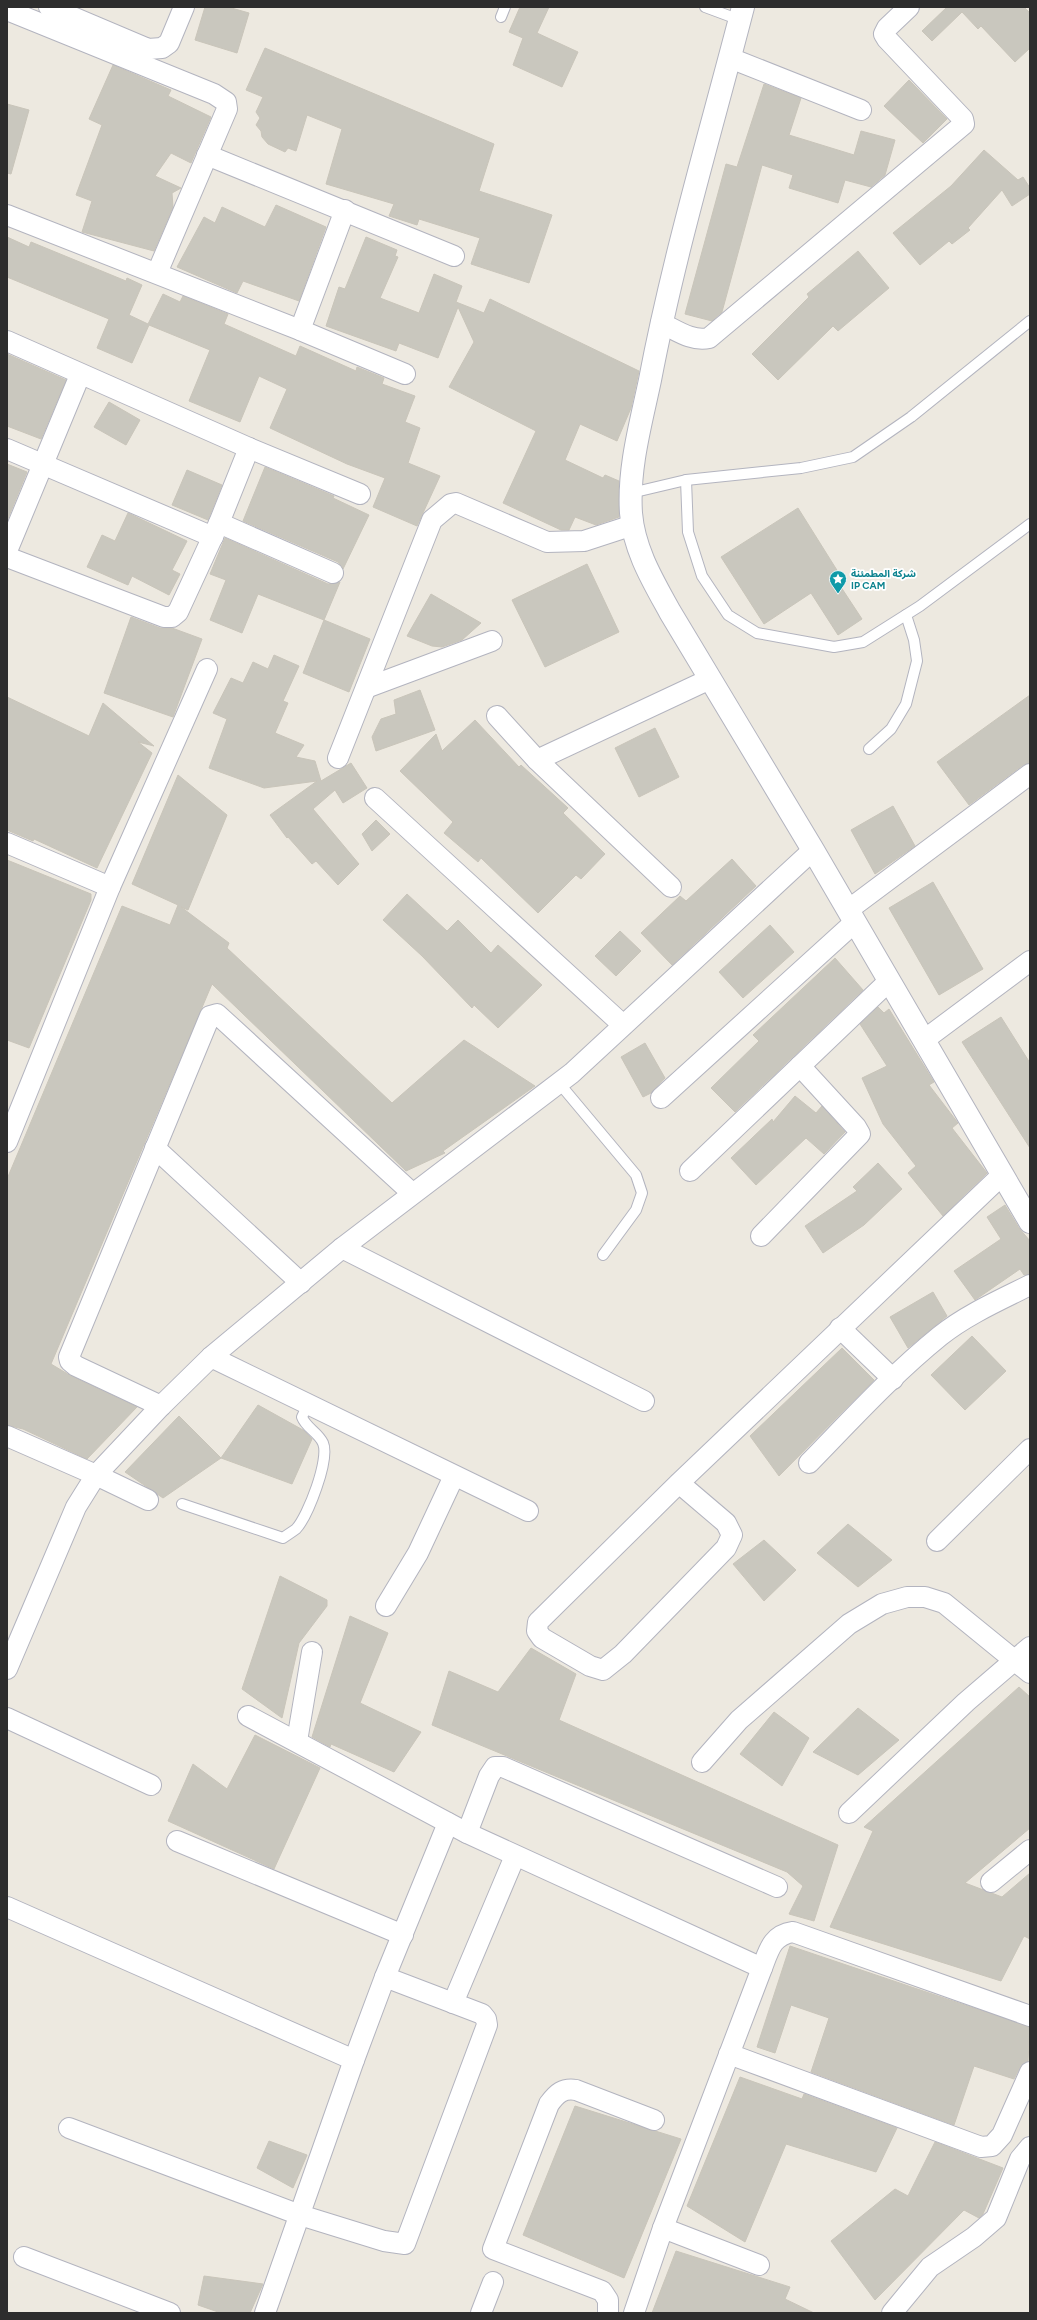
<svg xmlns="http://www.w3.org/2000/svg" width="1037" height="2320" font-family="Figtree,'Noto Sans Arabic',sans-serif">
  <rect width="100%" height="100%" fill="#ede9e0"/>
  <g fill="#c9c7be" stroke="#c9c5ba">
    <polygon points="205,7 228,7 249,13 237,53 195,40"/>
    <polygon points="520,7 549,7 537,33 578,52 562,87 513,65 523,38 509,32"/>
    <polygon points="947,7 1024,7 1030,13 1030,48 1015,62 981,26 978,29 962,12 932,41 922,31"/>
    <polygon points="265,48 494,144 479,191 552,215 529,283 471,264 480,238 419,219 417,225 389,216 394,204 326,184 342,129 307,115 296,151 288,148 285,152 268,144 262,137 261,131 256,125 260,118 256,112 263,97 246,90"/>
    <polygon points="113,65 171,90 168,96 211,117 191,163 171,153 155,176 181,188 172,193 173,207 154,251 82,232 92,201 76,195 102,125 89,119"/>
    <polygon points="909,80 947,119 923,143 884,106"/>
    <polygon points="764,84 801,98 789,135 854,155 861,131 895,140 885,175 871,187 845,180 838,203 789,188 793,175 762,165 722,312 712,321 685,314 726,164 737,167"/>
    <polygon points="7,104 29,110 11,174 7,173"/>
    <polygon points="984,150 1018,180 1023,177 1030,188 1030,194 1012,206 1002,190 968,228 970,230 952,244 949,241 920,265 893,233 951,186"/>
    <polygon points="276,205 326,227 299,301 243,281 237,293 177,267 204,217 215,223 222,207 265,227"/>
    <polygon points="7,237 29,247 31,242 126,281 127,278 142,285 129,315 148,324 163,294 180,302 183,296 228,314 224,324 296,356 300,346 356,371 357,367 384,378 382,384 415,396 405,422 420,428 408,463 440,476 417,526 373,507 385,478 347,464 270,428 287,389 259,376 240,422 189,401 210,350 149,325 132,363 97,348 109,319 7,277"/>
    <polygon points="366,237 397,250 395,256 398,257 380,298 419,313 434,274 462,286 456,302 484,313 490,299 639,371 631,408 617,441 580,424 565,460 603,478 605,475 619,481 619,517 596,525 575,517 569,530 561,530 503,503 536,431 449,387 474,342 458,307 438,358 399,343 396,351 326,326 339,287 345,289"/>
    <polygon points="858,251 889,288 838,331 833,326 778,380 752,354 809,297 807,294"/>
    <polygon points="7,354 66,380 41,439 7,426"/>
    <polygon points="109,402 140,420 126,445 94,427"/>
    <polygon points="7,464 27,472 7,521"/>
    <polygon points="265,467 334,496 333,498 369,515 343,569 338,562 243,521"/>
    <polygon points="187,470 222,485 208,520 172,505"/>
    <polygon points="798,508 840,575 835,578 862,619 838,635 811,593 764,624 721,557"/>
    <polygon points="128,513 187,541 172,570 180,574 169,595 132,576 128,585 87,567 102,535 115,541"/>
    <polygon points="225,538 328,584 340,582 324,620 258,594 242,633 210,620 226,580 210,574"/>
    <polygon points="587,564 619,632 545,667 512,600"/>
    <polygon points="431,594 481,623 462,640 442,647 432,646 407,636"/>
    <polygon points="131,617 160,628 172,628 202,639 173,717 104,693"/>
    <polygon points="324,620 370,639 349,692 303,673"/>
    <polygon points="274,655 299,666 283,701 288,703 275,733 304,745 296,757 315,761 321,781 351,763 367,788 343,803 335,790 313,809 359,864 338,885 316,861 312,864 288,837 287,838 270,815 317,781 264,788 209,768 227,719 213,713 231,678 243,683 253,662 268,669"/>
    <polygon points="420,690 435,730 376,751 372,737 381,719 396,714 394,700"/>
    <polygon points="1030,695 1030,763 1023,765 969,805 937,762"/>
    <polygon points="7,697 89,736 103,703 154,746 138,742 152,753 97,868 34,839 33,841 7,830"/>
    <polygon points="475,720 519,767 521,765 568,808 563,813 605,854 581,879 576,875 538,913 481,858 478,862 444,833 453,822 400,771 436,734 442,751"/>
    <polygon points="655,728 679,777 639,797 615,748"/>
    <polygon points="178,775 227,815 188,910 181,907 229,943 227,948 392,1103 464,1040 535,1086 443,1151 445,1153 406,1171 212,984 51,1364 71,1376 137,1407 87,1459 23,1429 7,1425 7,1179 122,906 170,925 178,905 132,884"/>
    <polygon points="893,806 915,846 875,874 851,830"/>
    <polygon points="376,820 390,834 372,851 362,834"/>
    <polygon points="732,859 756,886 672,965 641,933 680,896 686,901"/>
    <polygon points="7,860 91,894 91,900 29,1048 7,1040"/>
    <polygon points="933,882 983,969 939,995 889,908"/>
    <polygon points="407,894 447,931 458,920 491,953 498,945 542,985 498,1028 474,1005 472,1008 422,956 383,920"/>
    <polygon points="770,925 794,952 743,998 719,972"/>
    <polygon points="620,931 641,951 616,976 595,956"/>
    <polygon points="835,958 863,990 735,1112 711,1088 759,1041 753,1035"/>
    <polygon points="878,1007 884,1013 889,1009 934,1082 929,1085 958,1123 952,1128 987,1173 943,1216 908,1173 916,1166 883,1124 862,1078 887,1066 860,1024"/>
    <polygon points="1001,1017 1030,1063 1030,1148 962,1042"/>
    <polygon points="645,1043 665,1078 651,1093 643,1097 621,1057"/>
    <polygon points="795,1096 816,1113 822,1106 845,1132 824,1154 806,1138 756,1185 731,1158 772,1119 773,1122"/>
    <polygon points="878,1163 902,1189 864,1225 823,1253 805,1226 857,1191 853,1187"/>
    <polygon points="1005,1205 1019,1228 1030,1241 1030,1274 1024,1275 1020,1269 975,1300 954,1271 1001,1239 987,1217"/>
    <polygon points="933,1292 947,1316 908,1348 890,1317"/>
    <polygon points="972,1336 1006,1371 965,1410 931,1375"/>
    <polygon points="842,1348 874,1380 779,1476 750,1436"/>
    <polygon points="258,1405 303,1430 312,1439 292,1484 221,1458"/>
    <polygon points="179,1416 221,1458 163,1498 125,1472"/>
    <polygon points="848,1524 892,1560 858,1587 817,1553"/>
    <polygon points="764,1540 796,1570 764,1601 733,1564"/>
    <polygon points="280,1576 327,1600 327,1606 299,1643 282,1718 242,1689"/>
    <polygon points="350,1616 388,1633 360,1703 421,1732 394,1772 331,1744 330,1747 312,1737"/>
    <polygon points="531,1648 576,1674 559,1720 838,1845 814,1921 789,1914 803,1886 787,1872 432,1725 449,1671 498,1692"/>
    <polygon points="1019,1687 1030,1697 1030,1828 965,1883 1002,1897 1030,1873 1030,1939 1024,1936 1001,1981 830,1927 873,1831 864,1827"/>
    <polygon points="858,1708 899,1740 858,1775 813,1752"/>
    <polygon points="774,1712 809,1738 782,1786 740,1754"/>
    <polygon points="255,1735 320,1768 274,1869 168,1821 193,1764 227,1789"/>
    <polygon points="790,1946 1030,2027 1028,2061 1020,2067 1014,2079 974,2066 954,2125 811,2072 829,2018 791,2005 775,2053 757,2047"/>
    <polygon points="740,2077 802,2099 804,2094 897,2128 876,2172 786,2144 745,2242 687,2206"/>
    <polygon points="575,2106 681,2139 624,2278 523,2235"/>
    <polygon points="269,2141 307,2155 293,2188 257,2168"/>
    <polygon points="935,2142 1003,2168 983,2214 979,2218 964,2210 875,2300 831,2241 895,2189 908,2196"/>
    <polygon points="676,2251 790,2287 785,2299 814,2313 652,2313"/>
    <polygon points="204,2276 263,2284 250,2313 221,2313 198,2305"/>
  </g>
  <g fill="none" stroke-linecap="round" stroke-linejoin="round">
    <g stroke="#b3b4bf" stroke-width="12">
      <g id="lane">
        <polyline points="705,7 740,20"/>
        <polyline points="501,17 505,7"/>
        <polyline points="686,480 688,532 702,576 728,615 757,633 834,647 863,642 920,606 1030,524"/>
        <polyline points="631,493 686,480 801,468 853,457 911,417 1030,321"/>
        <polyline points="869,749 891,729 906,704 917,661 914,640 906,615"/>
        <polyline points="559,1083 636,1175 642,1193 636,1210 603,1255"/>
        <path d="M182 1504 283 1538C287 1535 292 1532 296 1529 308 1516 330 1459 323 1443 318 1432 306 1428 302 1417L308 1404"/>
      </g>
    </g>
    <g stroke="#b3b4bf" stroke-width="22">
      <g id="street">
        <polyline points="49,7 148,49 162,48 169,43 184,7"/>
        <polyline points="7,10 214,94 226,102 227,109 157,273"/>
        <polyline points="730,58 861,110"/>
        <polyline points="207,155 454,256"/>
        <polyline points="7,215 300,330 405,374"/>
        <path d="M661 323C676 330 692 342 709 338L964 124 963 119 887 39 884 34 887 28 909 7"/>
        <polyline points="300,330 345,210"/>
        <polyline points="7,341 249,448 360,494"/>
        <polyline points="7,449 213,537"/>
        <polyline points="219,523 333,573"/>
        <polyline points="7,551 80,375"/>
        <polyline points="7,557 164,617 172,617 178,612 219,523 249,448"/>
        <polyline points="366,688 492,641"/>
        <polyline points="497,716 537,760 671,887"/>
        <polyline points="338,758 432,520 451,504 456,503 547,542 584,541 633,525"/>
        <polyline points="537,760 710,679"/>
        <polyline points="375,798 623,1025"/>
        <polyline points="7,843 110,887"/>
        <polyline points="848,910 1030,774"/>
        <polyline points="924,1040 1030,961"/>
        <polyline points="661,1098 855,922"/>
        <polyline points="7,1142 110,887 207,669"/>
        <polyline points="155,1148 301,1283"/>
        <polyline points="690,1171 800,1066"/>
        <polyline points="761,1236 860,1134 856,1127 800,1066 889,981"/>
        <polyline points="342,1248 644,1401"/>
        <polyline points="840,1328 893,1379"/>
        <polyline points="211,1357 528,1511"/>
        <polyline points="161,1406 76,1366 70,1361 69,1357 210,1016 217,1014 412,1193"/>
        <polyline points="7,1436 96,1475 148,1500"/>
        <path d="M809 1463C851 1420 893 1374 940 1336 966 1315 1000 1300 1030 1285"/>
        <polyline points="679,1483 726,1523 732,1535 726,1548 623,1654 603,1670 590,1666 542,1638 537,1631 538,1622 679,1483 1002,1175"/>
        <polyline points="937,1541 1030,1449"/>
        <polyline points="386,1606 418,1553 454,1476"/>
        <polyline points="7,1669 76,1507 96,1475 161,1406 211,1357 342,1248 572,1073 813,850"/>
        <polyline points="248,1716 467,1833 762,1968"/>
        <polyline points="7,1718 151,1785"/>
        <polyline points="297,1741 312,1652"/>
        <polyline points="702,1762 739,1720 849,1624 882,1604 907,1597 925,1597 944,1603 1030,1673"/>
        <polyline points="849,1813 966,1702 1030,1647"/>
        <polyline points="467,1833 489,1776 495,1767 503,1767 777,1887"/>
        <polyline points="177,1841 403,1935"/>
        <polyline points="991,1882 1030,1850"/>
        <polyline points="7,1907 354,2060"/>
        <polyline points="453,2003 515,1856"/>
        <polyline points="729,2054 981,2147 992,2146 1002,2135 1030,2072"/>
        <polyline points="69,2128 300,2215 384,2241 405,2244 487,2025 486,2019 482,2014 385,1977"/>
        <polyline points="663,2228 759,2265"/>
        <polyline points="24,2257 170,2313"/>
        <polyline points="265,2313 354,2060 385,1977 448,1823"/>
        <polyline points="481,2313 493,2282"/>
        <path d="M608 2313V2300L602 2291 493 2249 549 2104C557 2093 563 2088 576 2090L654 2120"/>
        <path d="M634 2313 663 2228 762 1968C769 1950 772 1935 793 1932L1030 2016"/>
        <polyline points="892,2313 930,2267 974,2237 996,2218 1020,2159 1030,2147"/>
      </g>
    </g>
    <g stroke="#b3b4bf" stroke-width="24">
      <path id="secondary" d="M743 7C711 131 674 254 650 380 641 423 628 468 631 513 634 550 653 581 670 612L813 850 1030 1222"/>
    </g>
    <use href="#lane" stroke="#fff" stroke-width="10"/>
    <use href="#street" stroke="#fff" stroke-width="20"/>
    <use href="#secondary" stroke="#fff" stroke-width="22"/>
  </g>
  <defs>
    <g id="sight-pin" transform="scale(0.9)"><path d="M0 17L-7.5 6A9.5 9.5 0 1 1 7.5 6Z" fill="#0f9aa8" stroke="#fff"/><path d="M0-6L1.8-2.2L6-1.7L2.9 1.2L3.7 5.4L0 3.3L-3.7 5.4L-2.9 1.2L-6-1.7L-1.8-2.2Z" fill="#fff"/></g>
  </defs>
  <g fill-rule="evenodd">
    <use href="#sight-pin" x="838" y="579"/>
  </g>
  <g text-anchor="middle" stroke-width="3.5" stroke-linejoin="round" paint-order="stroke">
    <g font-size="10" font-weight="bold" fill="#0d838f" stroke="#fff" text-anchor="start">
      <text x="851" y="577">شركة المطمئنة<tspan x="851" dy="12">IP CAM</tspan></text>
    </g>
  </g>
  <rect width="1037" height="2320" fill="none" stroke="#2d2d2d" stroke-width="16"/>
</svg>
